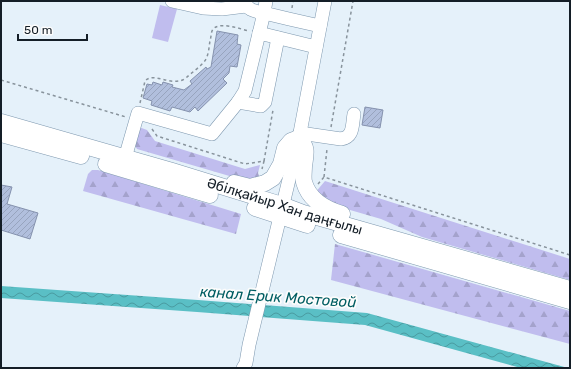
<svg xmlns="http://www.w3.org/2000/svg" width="571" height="369" font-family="Rubik,sans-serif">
  <defs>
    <pattern id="forest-firs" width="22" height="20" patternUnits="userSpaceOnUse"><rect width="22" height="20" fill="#c0bdee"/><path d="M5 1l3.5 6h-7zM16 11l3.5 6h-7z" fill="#a4a2cc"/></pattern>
    <pattern id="water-waves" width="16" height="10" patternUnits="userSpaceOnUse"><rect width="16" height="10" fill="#5abfc5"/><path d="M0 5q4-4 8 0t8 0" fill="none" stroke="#499ba0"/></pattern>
    <pattern id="building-hatch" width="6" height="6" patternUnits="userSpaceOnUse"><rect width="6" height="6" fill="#b1bfdd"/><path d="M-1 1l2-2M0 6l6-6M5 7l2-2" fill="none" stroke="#97a4be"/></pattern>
  </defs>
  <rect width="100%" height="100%" fill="#e5f1fa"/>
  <g fill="url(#forest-firs)">
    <polygon points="139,127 147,130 155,141 245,169 260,165 258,173 260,179 250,182 137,149 135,146"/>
    <polygon points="92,170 98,170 241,214 236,234 83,191 88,174"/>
    <polygon points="325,181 570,259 570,280 422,237 381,219 326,203 314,194"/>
    <polygon points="335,244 570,311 570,344 331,280"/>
  </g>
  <polygon fill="#c0bdee" points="160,5 177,9 168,42 152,38"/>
  <polygon fill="url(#water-waves)" points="1,286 198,300 367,313 568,368 521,368 365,325 197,312 1,298"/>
  <g fill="url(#building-hatch)" stroke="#8592ae">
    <polygon points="217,31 238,35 237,44 241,45 237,67 230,66 229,73 223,79 227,83 198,111 195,107 190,112 172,107 170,111 151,105 152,101 143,98 147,84 152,85 153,82 162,85 163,82 173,85 172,87 184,90 192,84 190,81 206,67 207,69 211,67"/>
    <polygon points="365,107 383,110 380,128 362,125"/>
    <polygon points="1,185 12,187 7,204 38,213 30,239 1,230"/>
  </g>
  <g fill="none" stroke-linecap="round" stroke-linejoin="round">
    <g stroke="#7e98af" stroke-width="14">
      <g id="minor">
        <polyline points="172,1 203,8 222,9 246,6"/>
        <polyline points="266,1 264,13 289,19 320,26"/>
        <polyline points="259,33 316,47"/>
        <polyline points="238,102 261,106 265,102 278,38"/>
        <path d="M300 133 341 139C354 137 352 125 354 114"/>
        <path d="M125 158 138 113 212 134 238 102 245 91 264 13C255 11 248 11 244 1"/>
        <polyline points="243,368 246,363 249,345 299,138 325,1"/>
      </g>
    </g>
    <g stroke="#7e98af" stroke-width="17">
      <g id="major">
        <path id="s1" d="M1 122 172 171 282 205 303 213 570 289"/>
        <polyline points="1,134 81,156"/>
        <polyline points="106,164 210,195"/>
        <path d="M234 183 250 187 265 183 273 178 281 164 285 148 291 141 299 138C308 148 306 153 304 166 304 171 303 177 304 182 309 200 325 209 342 214"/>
        <polyline points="255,208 307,225"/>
        <polyline points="341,235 570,301"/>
      </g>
    </g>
    <g stroke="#88939c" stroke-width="1.5" stroke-dasharray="3 3" stroke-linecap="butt">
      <polyline points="292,8 293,1"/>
      <polyline points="1,80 126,117"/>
      <path d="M140 103 145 81C154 71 172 88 186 78 192 72 202 66 206 59 209 53 209 46 210 41 211 38 211 34 212 31 217 20 240 29 249 31"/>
      <polyline points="331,127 353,1"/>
      <polyline points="152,129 157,136 245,164 264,161 262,169"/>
      <polyline points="264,161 273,110"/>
      <polyline points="324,177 327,149"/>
      <polyline points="318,184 324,177 570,255"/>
    </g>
    <use href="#minor" stroke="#fff" stroke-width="13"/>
    <use href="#major" stroke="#fff" stroke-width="16"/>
  </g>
  <g text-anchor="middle" stroke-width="3.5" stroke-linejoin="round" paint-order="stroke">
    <g font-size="14" fill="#141e27" stroke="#fcfcfc">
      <text dy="5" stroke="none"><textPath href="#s1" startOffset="296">Әбілқайыр Хан даңғылы</textPath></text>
    </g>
    <g font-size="15" font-style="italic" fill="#005d62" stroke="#fcfcfc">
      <text transform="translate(278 297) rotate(4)" y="5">канал Ерик Мостовой</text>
    </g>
  </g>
  <rect width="571" height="369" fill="none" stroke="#141e27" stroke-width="4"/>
  <path d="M18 34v6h69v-6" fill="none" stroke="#141e27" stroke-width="2"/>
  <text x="24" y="34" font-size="12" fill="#141e27" stroke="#fcfcfc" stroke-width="3" paint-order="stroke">50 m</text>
</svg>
